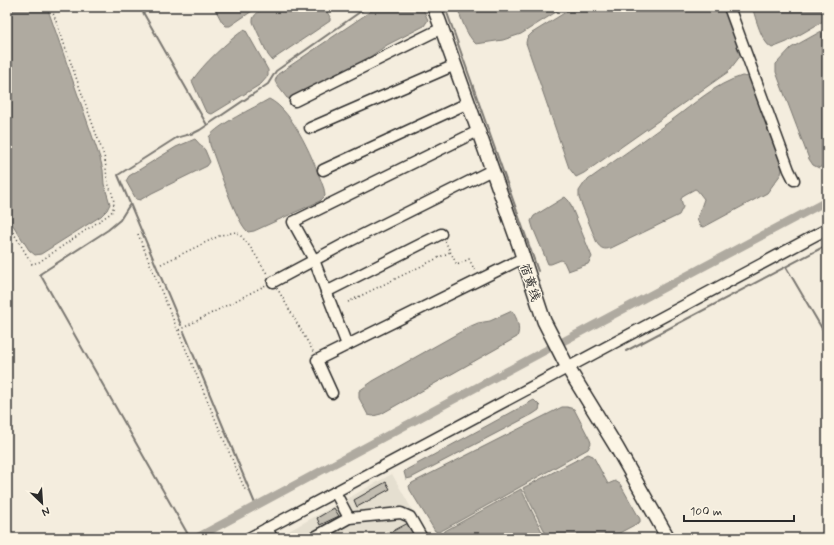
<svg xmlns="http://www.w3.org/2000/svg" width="834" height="545" font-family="Mynerve,'LXGW WenKai TC',sans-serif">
  <rect width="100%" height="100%" fill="#f4edde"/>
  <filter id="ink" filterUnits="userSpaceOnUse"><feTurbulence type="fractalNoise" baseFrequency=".025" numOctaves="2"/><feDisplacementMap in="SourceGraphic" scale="8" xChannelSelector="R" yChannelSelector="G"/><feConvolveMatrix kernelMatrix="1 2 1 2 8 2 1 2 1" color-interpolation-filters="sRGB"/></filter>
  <g filter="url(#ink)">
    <polygon fill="#e5dfd0" points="392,474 428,538 276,538"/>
    <g fill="#afaaa0" stroke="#7a7771">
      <polygon points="7,7 47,7 100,158 103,170 104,184 110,204 107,210 101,216 41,254 35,255 29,250 7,216"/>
      <polygon points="214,7 258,7 230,26 226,26 222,22"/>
      <path d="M266 7H324L330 17V21L272 60 268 55 253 22C252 14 261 11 266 7Z"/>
      <polygon points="377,7 422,7 428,20 424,26 387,45 350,71 292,99 287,98 277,85 275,81 278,74"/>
      <path d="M457 7H564L521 34 503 40 476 44C466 35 462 20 457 7Z"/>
      <polygon points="574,7 727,7 741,55 728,72 718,79 584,173 576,177 569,168 526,43 527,38 532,33"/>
      <path d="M752 7H827V19L787 42 772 48C761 42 756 18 752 7Z"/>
      <polygon points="827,28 827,163 819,168 813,165 809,159 776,72 776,64 791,48"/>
      <path d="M245 29 268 70V76L261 84 212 114 208 113 205 110 192 81C203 64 228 41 245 29Z"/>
      <path d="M742 76 749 77 751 80 782 167V170L781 174 767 193 704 227 700 226 697 219 704 199 697 190 695 189 684 195 681 199 683 207 679 215 611 248C604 250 601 249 597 243L579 198V191L585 182C614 161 643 141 672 120 694 104 715 84 742 76Z"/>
      <path d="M269 99C294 111 315 163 324 189L325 196 320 201 254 231 248 232C236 222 217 163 210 145L209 137C218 124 254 108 269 99Z"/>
      <polygon points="195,139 205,150 210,162 207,166 152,193 140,200 136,199 126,181 129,176 176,147"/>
      <polygon points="565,197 569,201 592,257 588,264 568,271 564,262 561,260 551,264 548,264 533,228 531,221 534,216"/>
      <path d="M512 311C517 317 521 329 517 337L381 414 373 416 368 415 359 398V391L373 381 471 326 478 323 490 321Z"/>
      <polygon points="534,400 540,406 539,410 533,414 411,478 406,479 404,472 406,470"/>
      <polygon points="562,407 567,407 574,409 590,440 591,443 588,449 443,530 438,532 435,531 410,490 409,486 412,483"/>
      <polygon points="588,454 593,456 608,484 615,481 620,484 640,519 640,522 610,538 548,538 523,488"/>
      <polygon points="521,489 545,538 441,538 445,531"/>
    </g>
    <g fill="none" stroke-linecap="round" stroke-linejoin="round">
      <g stroke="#7a7771" stroke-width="2">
        <polyline points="140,7 207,125"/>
        <polyline points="445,7 538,271"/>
        <polyline points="130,204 120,220 108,230 40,274 190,538"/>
        <polyline points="786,267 827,337"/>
        <polyline points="181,325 118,175 176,138 194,133 200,130 268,84 276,71 367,7"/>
        <polyline points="184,332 256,506"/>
        <polyline points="626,351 827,245"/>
      </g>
      <g stroke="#afaaa0" stroke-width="8">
        <polyline points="562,342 827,201"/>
        <polyline points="196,538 550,348"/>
      </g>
    </g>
    <g fill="#c2bdb1" stroke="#2b2b2b">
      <polygon points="386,482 390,489 357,507 354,500"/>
      <polygon points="334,508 339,516 320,525 317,518"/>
      <polygon points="410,522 419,538 380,538"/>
    </g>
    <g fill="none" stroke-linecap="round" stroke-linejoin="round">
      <g stroke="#2b2b2b" stroke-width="13">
        <g id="minor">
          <polyline points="729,7 789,170 794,180"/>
          <polyline points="295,101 442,28"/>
          <polyline points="310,128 455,65"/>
          <polyline points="323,170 468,103"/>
          <polyline points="273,282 348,242 492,170"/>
          <polyline points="326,292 441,234"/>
          <polyline points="347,345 314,260 293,222 478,131"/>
          <polyline points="332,393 317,360 523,258"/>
          <polyline points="335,492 349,518"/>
          <polyline points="267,528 272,538"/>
          <polyline points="249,538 827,229"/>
          <polyline points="313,538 349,518 401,513 410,517 422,538"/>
        </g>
      </g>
      <g stroke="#2b2b2b" stroke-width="16">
        <polyline id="major" points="434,7 518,242 544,321 568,368 617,448 668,538"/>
      </g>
      <g stroke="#2b2b2b" stroke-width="1.5" stroke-dasharray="1 3" stroke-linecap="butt">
        <path d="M7 222 32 264 39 262 111 213C118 201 110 191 107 179 106 171 106 164 104 156L51 7"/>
        <polyline points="138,234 157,281 246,492"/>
        <polyline points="445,241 457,265 469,259 476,273"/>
        <path d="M161 264 221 235 236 232C249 241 259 262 268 275"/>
        <polyline points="277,288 314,353"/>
        <polyline points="348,302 450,252"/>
        <polyline points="179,330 266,285"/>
      </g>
      <use href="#minor" stroke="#fcf5e5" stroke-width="10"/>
      <use href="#major" stroke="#fcf5e5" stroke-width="13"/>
    </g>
  </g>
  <g text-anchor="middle" stroke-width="3" stroke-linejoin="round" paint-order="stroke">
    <g font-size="13" fill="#2b2b2b" stroke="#fcf5e5">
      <text transform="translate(531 282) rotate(72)" y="5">宿黄线</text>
    </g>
  </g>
  <rect width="834" height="545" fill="none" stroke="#fcf5e5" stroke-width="24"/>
  <rect x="12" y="12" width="810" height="521" fill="none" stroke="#2b2b2b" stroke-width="1.5" filter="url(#ink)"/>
  <g transform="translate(42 503) rotate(155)" stroke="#fcf5e5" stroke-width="3" paint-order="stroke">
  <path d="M0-3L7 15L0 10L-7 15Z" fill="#2b2b2b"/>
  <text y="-6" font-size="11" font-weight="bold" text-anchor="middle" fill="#2b2b2b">N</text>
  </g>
  <path d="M684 515v6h110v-6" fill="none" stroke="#2b2b2b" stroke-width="2"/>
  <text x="690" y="515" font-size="12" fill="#2b2b2b" stroke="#fcf5e5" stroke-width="3" paint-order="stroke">100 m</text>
</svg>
